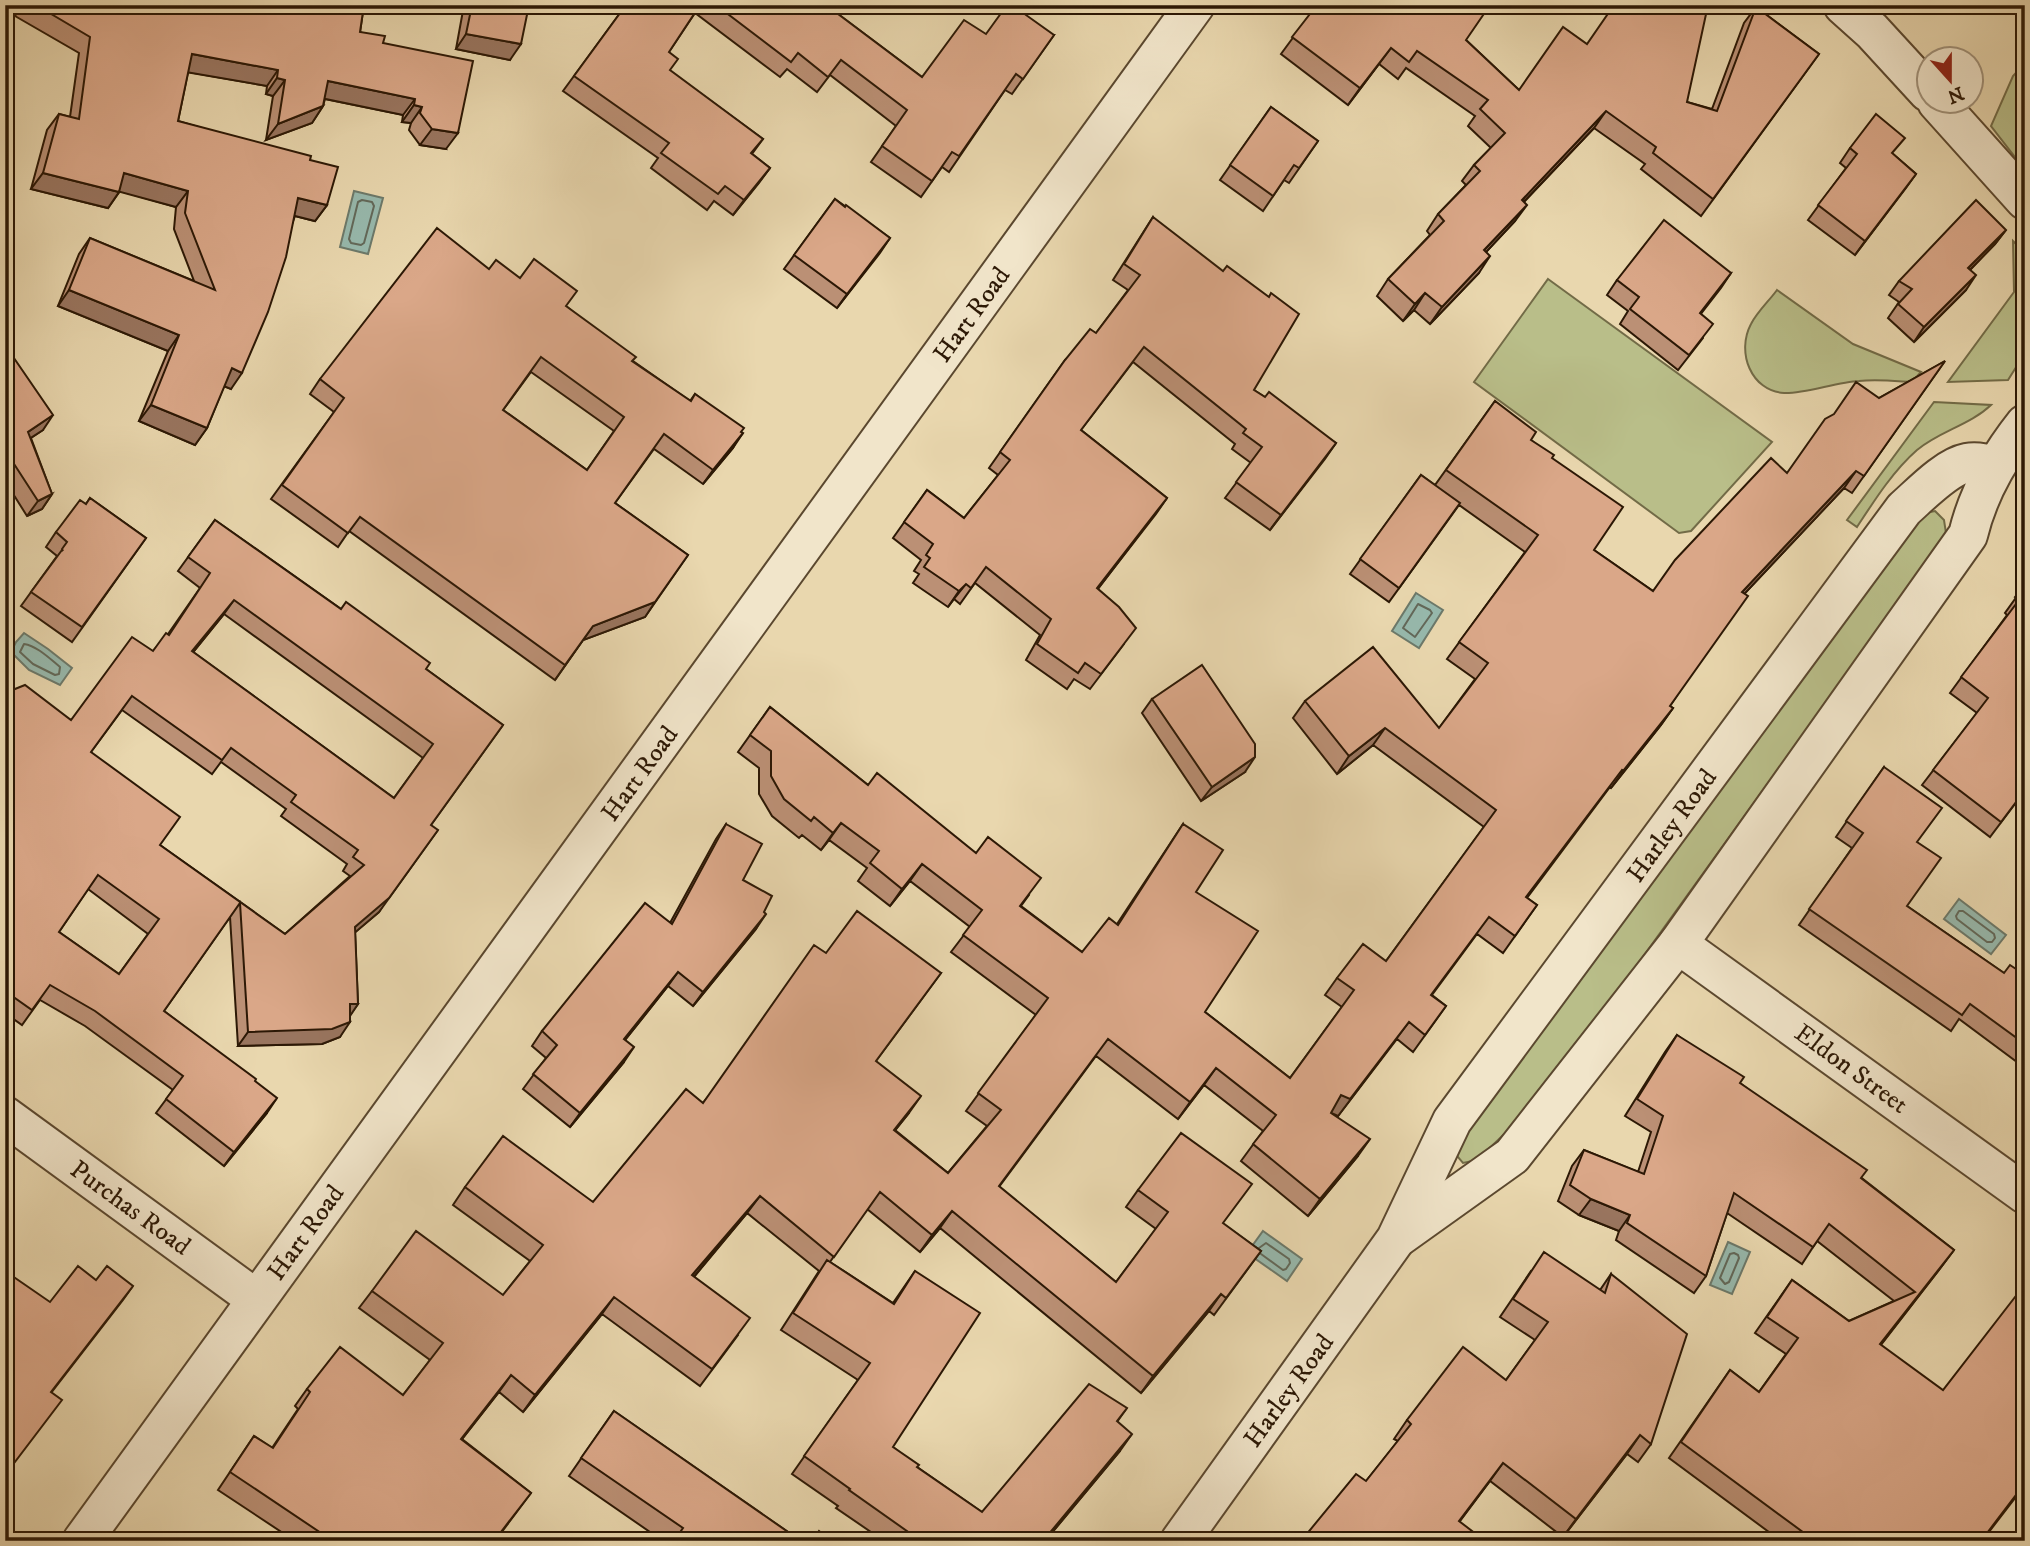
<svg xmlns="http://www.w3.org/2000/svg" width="2030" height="1546" font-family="'IM FELL DW Pica',serif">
  <rect width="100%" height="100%" fill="#e9d7ae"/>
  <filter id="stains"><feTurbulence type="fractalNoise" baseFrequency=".00286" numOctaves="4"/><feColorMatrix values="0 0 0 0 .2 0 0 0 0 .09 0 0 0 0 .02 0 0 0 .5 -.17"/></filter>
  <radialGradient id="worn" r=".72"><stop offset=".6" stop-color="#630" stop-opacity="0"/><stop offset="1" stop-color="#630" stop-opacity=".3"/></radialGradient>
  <g fill="#b9be89" stroke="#726b47" stroke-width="2">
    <polygon points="2025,63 2025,170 1991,126 2013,76"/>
    <polygon points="2013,241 2025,253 2025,353 2008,380 1948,382 2014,292"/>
    <polygon points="1548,279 1772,442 1691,531 1679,533 1474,382"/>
    <path d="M1777 290 1853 344 1921 372 1912 382C1895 381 1876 379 1859 381 1837 382 1804 394 1784 393 1751 391 1736 352 1751 324 1757 312 1769 301 1777 290Z"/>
    <path d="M1934 402 1991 405C1970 425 1940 431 1917 450 1893 471 1874 501 1857 527L1847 520Z"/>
    <polygon points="1935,511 1944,520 1946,533 1929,560 1539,1101 1477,1160 1463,1163 1457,1156 1457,1143 1916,515"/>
  </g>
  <g fill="#97b9ad" stroke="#6c796a" stroke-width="2">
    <polygon points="354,191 383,198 368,254 340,247"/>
    <polygon points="1416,593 1443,610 1419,648 1392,631"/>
    <polygon points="24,633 48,649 72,668 60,685 29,670 11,652 16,642"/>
    <polygon points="1959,899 2006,935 1991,954 1944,919"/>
    <polygon points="1263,1231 1302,1259 1287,1281 1247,1253"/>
    <polygon points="1728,1242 1750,1252 1732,1294 1710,1285"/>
  </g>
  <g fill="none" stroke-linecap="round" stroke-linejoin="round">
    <g stroke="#626859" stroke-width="2">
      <polygon points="362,200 372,202 374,206 364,243 361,245 351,243 349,239 358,202"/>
      <polygon points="1418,604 1430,610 1432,613 1415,637 1403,628"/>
      <path d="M24 644C37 646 49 658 60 667L59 674 55 675 33 664 20 652Z"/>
      <polygon points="1959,911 1963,911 1994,934 1995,938 1992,942 1987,942 1957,919 1956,916"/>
      <polyline points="1259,1248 1266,1243 1289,1259 1290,1263 1286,1269 1283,1270 1261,1254"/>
      <polygon points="1734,1253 1738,1255 1739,1258 1729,1282 1725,1284 1720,1278 1730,1254"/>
    </g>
    <g stroke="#5b482f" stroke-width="42">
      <g id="minor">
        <polyline points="1843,5 1872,31 1928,92"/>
        <polyline points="1937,102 2025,200"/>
        <polyline points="1678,944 2025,1194"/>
        <polyline points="5,1116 256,1299"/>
        <path d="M1400 1236 1512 1156 1678 944 1968 535C1978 493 1998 458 2025 424"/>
        <polyline points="82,1541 1195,5"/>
        <path d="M1180 1541 1396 1239 1452 1121 1904 509C1920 495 1946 467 1967 463 1977 461 1985 463 1994 466"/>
      </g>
    </g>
    <use href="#minor" stroke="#f1e5ca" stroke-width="38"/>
  </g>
  <g fill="#bb9075" stroke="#2c1805" stroke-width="2" fill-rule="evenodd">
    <polygon points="22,5 364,5 360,32 383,43 446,149 420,145 409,130 411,123 402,122 403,115 325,99 323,106 312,123 266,140 273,96 266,94 267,86 188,72 178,121 310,160 327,205 315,221 295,216 231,389 224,386 207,428 195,445 139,421 168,351 58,306 79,254 90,238 194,281 174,229 176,207 120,191 108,208 31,189 47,130 59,114 70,117 79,53 15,16"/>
    <polygon points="464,5 529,5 510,60 456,49"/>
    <polygon points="626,5 826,5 922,77 986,34 1054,35 1012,94 1005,90 949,172 942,167 921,197 871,162 896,126 830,75 817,92 787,69 780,77 695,13 669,52 670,71 763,139 752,154 770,168 733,215 714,201 707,210 651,168 658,158 563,91"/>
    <polygon points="1308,5 1412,5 1466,40 1519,90 1587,44 1687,102 1712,109 1744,23 1756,7 1819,54 1701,216 1641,169 1645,164 1594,128 1524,202 1515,221 1486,252 1479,273 1430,324 1414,310 1403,321 1377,296 1388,279 1430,235 1427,231 1438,214 1466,185 1462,181 1474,165 1491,148 1468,126 1475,116 1406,68 1398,79 1379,64 1348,105 1281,54 1314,9"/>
    <polygon points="1271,107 1318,141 1289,183 1284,180 1263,211 1220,180"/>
    <polygon points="1850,148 1893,154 1916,174 1855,255 1808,220 1846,168 1840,163"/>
    <polygon points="835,199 890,238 837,308 784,269"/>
    <polygon points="1153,217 1254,390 1265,397 1336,443 1270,530 1225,498 1251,463 1232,449 1235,444 1133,362 1081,430 1167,498 1098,589 1124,644 1090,689 1074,679 1067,689 1026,660 1040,635 975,583 960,604 954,599 948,607 913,583 919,574 914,571 921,560 893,538 927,490 964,518 998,475 989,468 1065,360 1096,333 1128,290 1113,280"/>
    <polygon points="2006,230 1995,244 1970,270 1966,290 1914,342 1888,318 1899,302 1889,295 1899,281"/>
    <path d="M489 269 520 278 566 306 633 361 690 401 695 394 741 432 733 448 703 484 654 449 615 503 688 555 645 617 583 640 555 680 349 531 338 547 271 499 334 412 310 394 320 379ZM531 372 614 431 587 470 503 410Z"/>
    <polygon points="1731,273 1700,314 1703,338 1678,370 1620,324 1628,311 1607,295 1617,280"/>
    <polygon points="5,345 43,430 31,438 52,494 42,509 27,516 5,481"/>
    <polygon points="1945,361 1852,493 1844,488 1745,593 1670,706 1673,708 1661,725 1611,788 1610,787 1527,898 1537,905 1503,953 1477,934 1432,995 1446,1006 1413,1052 1397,1039 1338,1116 1331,1113 1358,1156 1308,1216 1241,1161 1263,1131 1204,1085 1178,1119 1096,1056 999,1187 1116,1282 1156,1229 1126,1207 1138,1190 1223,1224 1261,1251 1214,1315 1209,1311 1141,1393 940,1228 920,1252 867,1209 830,1262 893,1303 915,1271 893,1447 917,1467 982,1512 1127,1408 1117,1422 1120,1451 1045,1541 884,1541 836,1508 838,1506 792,1474 858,1380 781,1330 819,1271 747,1213 694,1277 738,1335 700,1386 602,1314 523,1412 499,1392 462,1439 531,1493 495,1541 295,1541 218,1490 254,1436 272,1448 298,1409 295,1406 307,1389 403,1395 430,1360 359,1308 372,1291 503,1295 530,1261 453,1205 465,1187 593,1202 703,1103 826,953 941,973 876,1061 909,1113 895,1130 948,1173 987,1126 966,1111 1036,1015 951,952 970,927 910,881 890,906 858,881 867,868 829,840 821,850 802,835 799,838 772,816 759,794 759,768 738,752 770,707 868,785 976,853 1029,895 1021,906 1082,952 1117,924 1183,824 1196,892 1205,1012 1290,1078 1342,1007 1325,995 1337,978 1386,961 1484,827 1373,745 1337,774 1293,718 1305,701 1439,728 1475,679 1447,659 1525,552 1459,505 1389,602 1350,574 1421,475 1435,485 1495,401 1531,440 1552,458 1594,550 1653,591 1787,473 1879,398"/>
    <polygon points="90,498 146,538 72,642 21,606 57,556 46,547 56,532 86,504"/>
    <path d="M215 520 426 669 503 725 431 825 379 912 355 932 358 1004 350 1015 340 1037 322 1044 238 1046 230 917 164 1011 255 1081 267 1113 224 1166 156 1113 173 1090 85 1026 40 1000 22 1025 5 1013V693L71 720 153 651 168 634 200 588 178 571ZM224 614 423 758 394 798 193 652ZM122 710 212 774 221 762 286 809 281 816 347 864 343 871 350 876 285 934 160 845 91 752ZM88 889 148 934 119 974 59 932Z"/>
    <polygon points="2025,585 2025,806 2018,800 1990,837 1922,785 1977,713 1950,693 2007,615 2005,613"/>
    <polygon points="1152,699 1245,772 1201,801 1142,713"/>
    <polygon points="1884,767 1917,842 1907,906 2004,973 2025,975 2025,1068 1959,1019 1951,1031 1799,925 1852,848 1836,837"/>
    <polygon points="726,824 743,880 764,912 756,929 693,1006 668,986 625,1040 624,1062 570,1127 523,1089 546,1058 532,1046 542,1031 670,923 716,839"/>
    <polygon points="1677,1035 1740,1083 1954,1250 1942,1266 1881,1345 2025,1485 1982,1541 1781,1541 1669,1458 1730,1370 1759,1392 1786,1354 1755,1333 1792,1280 1849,1321 1894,1301 1817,1241 1802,1264 1727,1213 1706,1276 1694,1293 1616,1240 1619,1231 1579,1215 1558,1201 1572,1166 1584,1150 1638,1172 1651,1132 1625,1116 1665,1052"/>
    <polygon points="1531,1271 1600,1290 1611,1274 1651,1444 1638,1462 1627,1454 1563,1537 1490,1481 1460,1521 1366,1481 1398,1441 1394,1439 1407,1420 1506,1380 1535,1340 1500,1317"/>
    <polygon points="614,1411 801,1541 663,1541 569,1476"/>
  </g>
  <g fill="#99755f" stroke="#2c1805" stroke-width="2">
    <polygon points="466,34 521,44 510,60 456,49"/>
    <polygon points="1391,48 1379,64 1348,105 1360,88"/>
    <polygon points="192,54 278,70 267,86 180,71"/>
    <polygon points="277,78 285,80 273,96 266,94"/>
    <polygon points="328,81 415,99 403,115 316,97"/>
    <polygon points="414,105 422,107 411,123 402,122"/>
    <polygon points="323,106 312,123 266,140 278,124"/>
    <polygon points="1606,111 1594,128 1510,216 1522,200"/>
    <polygon points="432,129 458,133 446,149 420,145"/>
    <polygon points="770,168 759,183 733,215 744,200"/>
    <polygon points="43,173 119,192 108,208 31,189"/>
    <polygon points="124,173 188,191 176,207 113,190"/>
    <polygon points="1916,174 1906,188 1855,255 1865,241"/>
    <polygon points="298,198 327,205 315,221 287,214"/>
    <polygon points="1527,205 1515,221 1472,267 1484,250"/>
    <polygon points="2006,230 1995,244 1958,282 1968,268"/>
    <polygon points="890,238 880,253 837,308 847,294"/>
    <polygon points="1490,256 1479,273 1430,324 1442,307"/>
    <polygon points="1731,273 1721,288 1690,328 1700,313"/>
    <polygon points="1976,275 1966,290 1914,342 1924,327"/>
    <polygon points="69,290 179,335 168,351 58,306"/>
    <polygon points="1425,293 1414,310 1403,321 1415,304"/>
    <polygon points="232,368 242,373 231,389 221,385"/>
    <polygon points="151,405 207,428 195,445 139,421"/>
    <polygon points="53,415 43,430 18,446 28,432"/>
    <polygon points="743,433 733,448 703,484 713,470"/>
    <polygon points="1336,443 1325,459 1270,530 1281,515"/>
    <polygon points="1856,471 1844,488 1730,609 1742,592"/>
    <polygon points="52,494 42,509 27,516 38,501"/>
    <polygon points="1167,498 1156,514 1086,604 1097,588"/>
    <polygon points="966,584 954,599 948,607 959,591"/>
    <polygon points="234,600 224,614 182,666 192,651"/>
    <polygon points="655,602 645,617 583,640 555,680 593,626"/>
    <polygon points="1673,708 1661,725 1611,788 1623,771"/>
    <polygon points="1385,728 1373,745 1337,774 1349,756"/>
    <polygon points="1255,757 1245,772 1201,801 1212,787"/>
    <polygon points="841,823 829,840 821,850 833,833"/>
    <polygon points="438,830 379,912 345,941 355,927"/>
    <polygon points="922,864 910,881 890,906 902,889"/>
    <polygon points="766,914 756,929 693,1006 703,992"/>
    <polygon points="678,972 668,986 614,1054 624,1039"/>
    <polygon points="350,1004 358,1004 348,1019"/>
    <polygon points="350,1022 340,1037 322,1044 238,1046 248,1032"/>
    <polygon points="1409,1022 1338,1116 1329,1112 1341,1095"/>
    <polygon points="634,1047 624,1062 570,1127 580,1113"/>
    <polygon points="1216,1068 1204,1085 1178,1119 1190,1102"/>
    <polygon points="921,1096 909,1113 882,1147 894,1130"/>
    <polygon points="277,1098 267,1113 224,1166 234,1152"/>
    <polygon points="1370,1139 1358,1156 1308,1216 1320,1199"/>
    <polygon points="760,1196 747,1213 680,1293 692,1275"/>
    <polygon points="1591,1199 1630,1215 1619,1231 1579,1215"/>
    <polygon points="952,1211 940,1228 920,1252 932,1235"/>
    <polygon points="1954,1250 1942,1266 1868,1361 1880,1344"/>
    <polygon points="133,1286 123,1300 41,1406 51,1392"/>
    <polygon points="1221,1294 1209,1311 1141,1393 1153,1376"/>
    <polygon points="614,1297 602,1314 523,1412 535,1395"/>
    <polygon points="511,1375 499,1392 449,1456 461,1439"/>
    <polygon points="1132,1434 1120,1451 1045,1541 1043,1541"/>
    <polygon points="1640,1435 1627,1454 1563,1537 1576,1519"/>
    <polygon points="1503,1463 1490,1481 1446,1539 1459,1521"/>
  </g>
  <g fill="#daa788" stroke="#2c1805" stroke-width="2" fill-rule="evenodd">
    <polygon points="36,5 81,5 90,7 91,5 364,5 360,32 385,36 383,43 473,61 458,133 432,129 420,113 422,107 414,105 415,99 328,81 323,106 278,124 285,80 277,78 278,70 192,54 178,121 311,156 310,160 338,167 327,205 298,198 286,257 268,312 242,373 232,368 207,428 151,405 179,335 69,290 90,238 215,290 185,213 188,191 124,173 119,192 43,173 59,114 79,119 90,37"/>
    <polygon points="472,5 529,5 521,44 466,34"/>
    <polygon points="626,5 700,5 669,52 678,59 670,70 763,139 751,153 770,168 744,200 725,186 718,194 661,153 669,143 574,76"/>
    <polygon points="716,5 826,5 922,77 964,20 986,34 1007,5 1012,5 1054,35 1023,79 1016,74 959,156 952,152 932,181 882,146 907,110 841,60 828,77 798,53 791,62"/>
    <polygon points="1317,5 1490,5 1466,40 1519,90 1563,27 1587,44 1614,5 1708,5 1687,102 1717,111 1756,7 1819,54 1713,199 1653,153 1656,147 1606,111 1522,200 1527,205 1484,250 1490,256 1442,307 1425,293 1415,304 1388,279 1444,221 1438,214 1480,171 1474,165 1505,133 1480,109 1488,100 1417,51 1409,62 1391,48 1360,88 1292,37"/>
    <polygon points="1271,107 1318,141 1299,168 1294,165 1273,196 1230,165"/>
    <polygon points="1876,114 1905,138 1892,153 1916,174 1865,241 1818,205 1857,154 1850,148"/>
    <polygon points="835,199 845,207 846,205 890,238 847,294 794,255"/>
    <polygon points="1976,200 2006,230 1968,268 1976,275 1924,327 1898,304 1912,289 1899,281"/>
    <polygon points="1153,217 1223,271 1227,266 1269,297 1271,293 1299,314 1254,390 1265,397 1269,392 1336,443 1281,515 1236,482 1262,447 1243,433 1246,429 1144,347 1081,430 1167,498 1097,588 1119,607 1136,628 1101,674 1085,663 1078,673 1037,644 1051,619 986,567 971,588 966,584 959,591 924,567 930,558 926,555 933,544 904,522 927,490 964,518 1010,460 1000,452 1065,360 1090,329 1096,333 1140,275 1124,264"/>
    <polygon points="1664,220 1731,273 1700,313 1713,324 1689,355 1630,309 1639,297 1617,280"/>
    <path d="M437 228 489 269 496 260 520 278 534 259 577 291 566 306 636 357 632 361 691 401 695 394 744 428 741 432 743 433 713 470 664 434 615 503 688 555 655 602 593 626 565 665 360 517 348 533 282 485 344 398 320 379ZM541 357 624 417 587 470 503 410Z"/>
    <polygon points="5,345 53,415 28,432 52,494 38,501 5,450"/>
    <polygon points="1945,361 1864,476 1856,471 1742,592 1748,596 1670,706 1673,708 1623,771 1622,770 1526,897 1537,905 1515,936 1489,917 1431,995 1446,1006 1425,1035 1409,1022 1350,1099 1341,1095 1331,1113 1370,1139 1320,1199 1253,1144 1276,1115 1216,1068 1190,1102 1108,1039 999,1186 1116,1282 1168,1212 1138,1190 1181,1133 1252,1184 1223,1223 1261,1251 1226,1298 1221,1294 1153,1376 952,1211 932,1235 880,1192 834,1257 760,1196 692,1275 750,1318 712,1369 614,1297 535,1395 511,1375 461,1439 531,1493 494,1541 333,1541 230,1472 254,1436 273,1448 310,1392 307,1389 340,1347 403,1395 443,1343 372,1291 416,1231 503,1295 543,1245 465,1187 503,1136 593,1202 686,1089 703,1103 814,945 826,953 857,911 941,973 876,1061 921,1096 894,1130 948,1173 1001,1110 978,1093 1048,998 963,935 982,910 922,864 902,889 870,863 879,851 841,823 833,833 814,817 811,821 784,799 771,776 771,751 750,735 770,707 868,785 877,773 976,853 988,837 1041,878 1020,906 1082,952 1109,918 1118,925 1183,824 1223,850 1196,892 1258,931 1205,1012 1290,1078 1354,990 1337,978 1363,944 1386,961 1496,810 1385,728 1349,756 1305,701 1373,647 1439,728 1488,663 1459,642 1538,535 1446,470 1495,401 1536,432 1531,440 1554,455 1552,458 1623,507 1594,550 1653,591 1675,560 1771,458 1787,473 1825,419 1834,414 1856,382 1879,398"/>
    <polygon points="1421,475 1460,503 1399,588 1360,559"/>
    <polygon points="90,498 146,538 82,627 31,592 62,550 63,551 62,549 67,542 56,532 80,500 86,504"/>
    <path d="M215 520 341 609 346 602 430 663 426 669 503 725 431 825 438 830 389 898 355 927 358 1004H350V1022L332 1029 248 1032 240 903 164 1011 256 1079 255 1081 277 1098 234 1152 166 1099 183 1076 95 1011 50 985 32 1010 5 991V693L25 685 71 720 132 637 153 651 166 633 169 635 210 573 188 557ZM234 600 433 744 394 798 192 651ZM132 696 222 760 231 748 296 795 291 802 358 850 353 857 364 865 285 934 160 845 180 817 91 752ZM98 875 159 919 119 974 59 932Z"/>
    <polygon points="2025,585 2025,790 2001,822 1933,770 1988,698 1961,677 2019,600 2015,597"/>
    <polygon points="1202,665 1255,744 1255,757 1212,787 1152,699"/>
    <polygon points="1884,767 1942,808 1917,842 1941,858 1907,906 2004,973 2010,965 2025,975 2025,1044 1970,1004 1962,1015 1809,909 1863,833 1846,821"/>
    <polygon points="726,824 762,844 743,880 772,896 764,912 766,914 703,992 678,972 624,1039 634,1047 580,1113 533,1074 557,1045 542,1031 645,903 672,924"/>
    <polygon points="1677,1035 1744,1077 1740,1083 1867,1170 1861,1178 1954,1250 1880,1344 1943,1390 2022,1288 2025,1290 2025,1447 2024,1448 2025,1449 2025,1483 1981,1541 1815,1541 1681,1442 1730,1370 1759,1392 1798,1338 1767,1317 1792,1280 1849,1321 1915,1292 1829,1224 1813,1247 1734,1193 1706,1276 1627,1223 1630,1215 1591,1199 1570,1185 1584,1150 1644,1174 1663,1116 1637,1099"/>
    <polygon points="1544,1252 1605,1293 1611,1274 1687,1334 1651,1444 1640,1435 1576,1519 1503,1463 1459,1521 1485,1541 1301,1541 1356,1474 1366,1481 1411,1424 1407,1420 1463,1347 1506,1380 1548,1322 1513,1299"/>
    <polygon points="827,1260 894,1304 915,1271 980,1313 893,1447 919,1465 917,1467 982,1512 1089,1384 1127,1408 1117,1421 1132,1434 1043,1541 921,1541 849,1490 850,1489 804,1456 870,1363 793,1313"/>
    <polygon points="78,1266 96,1280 107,1266 133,1286 51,1392 62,1400 5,1475 5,1271 50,1302"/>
    <polygon points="614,1411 801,1541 674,1541 683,1528 581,1458"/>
    <polygon points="819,1531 831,1541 812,1541"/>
  </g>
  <g text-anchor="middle" stroke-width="5" stroke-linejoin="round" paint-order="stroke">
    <g font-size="26" fill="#2c1805" stroke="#f1e5ca">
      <text transform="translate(971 314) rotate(-54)" y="9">Hart Road</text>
      <text transform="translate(639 773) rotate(-54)" y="9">Hart Road</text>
      <text transform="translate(1671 825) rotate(-54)" y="9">Harley Road</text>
      <text transform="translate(1852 1068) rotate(36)" y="9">Eldon Street</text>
      <text transform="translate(131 1207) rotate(36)" y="9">Purchas Road</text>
      <text transform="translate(305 1232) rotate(-54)" y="9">Hart Road</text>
      <text transform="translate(1288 1390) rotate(-54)" y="9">Harley Road</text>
    </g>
  </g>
  <rect width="2030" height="1546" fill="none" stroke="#e9d7ae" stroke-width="28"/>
  <rect x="7" y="7" width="2016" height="1532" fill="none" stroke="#2c1805" stroke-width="3.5"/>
  <rect x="14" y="14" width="2002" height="1518" fill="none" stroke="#2c1805" stroke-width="2"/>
  <g transform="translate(1950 80) rotate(159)"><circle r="33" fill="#f1e5ca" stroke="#a2937b" stroke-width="2"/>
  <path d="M0-5L12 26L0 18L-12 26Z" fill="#8f2418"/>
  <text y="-10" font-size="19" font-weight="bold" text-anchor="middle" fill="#2c1805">N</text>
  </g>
  <rect width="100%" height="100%" filter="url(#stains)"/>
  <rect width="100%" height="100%" fill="url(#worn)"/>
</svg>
